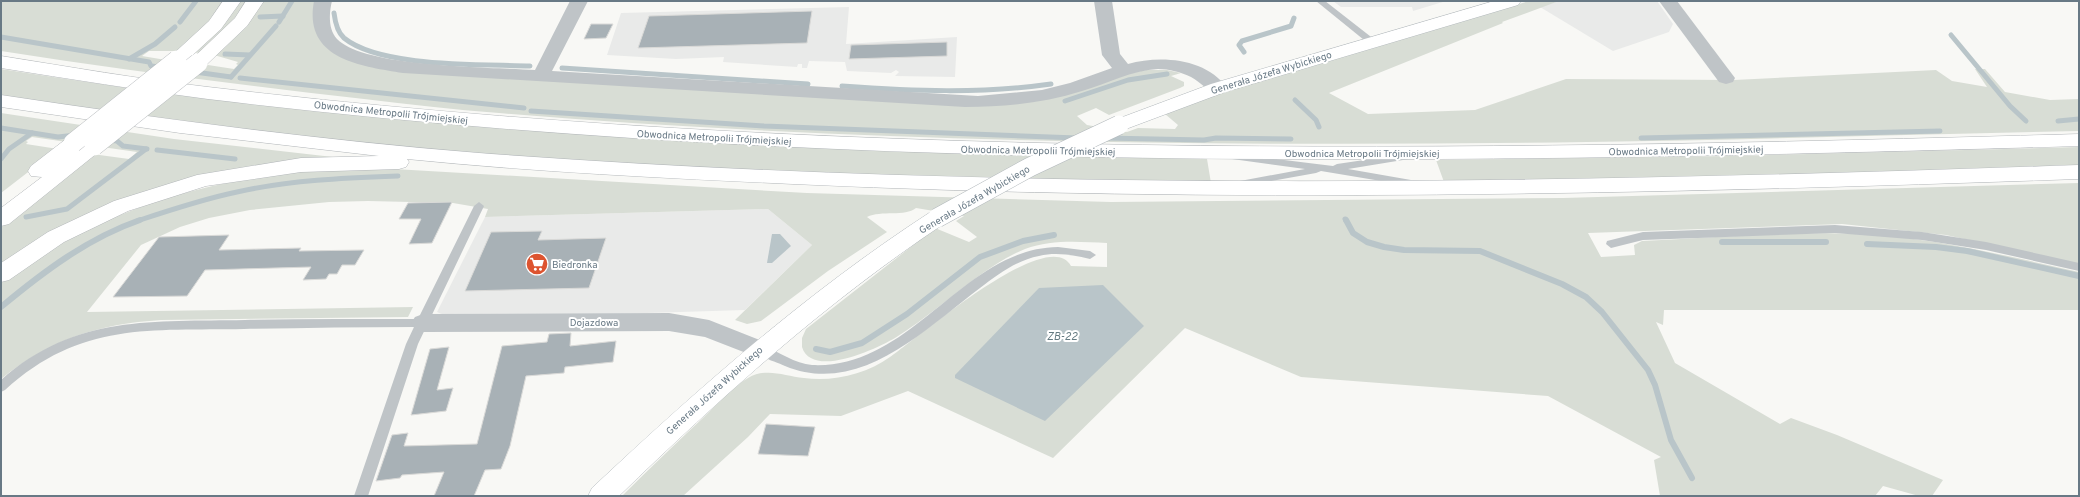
<svg xmlns="http://www.w3.org/2000/svg" width="2080" height="497" font-family="Overpass,sans-serif">
  <rect width="100%" height="100%" fill="#f8f8f5"/>
  <g fill="#e9eae9">
    <polygon points="1333,1 1446,1 1413,11 1412,7 1341,7"/>
    <polygon points="1559,1 1657,1 1673,24 1669,32 1613,51 1540,7"/>
    <polygon points="849,7 846,44 957,37 955,77 895,76 899,72 896,70 891,73 847,71 845,62 809,61 807,68 802,68 802,64 798,64 797,67 723,62 724,57 676,59 607,55 621,13"/>
    <polygon points="768,209 812,245 745,310 454,319 437,312 485,217"/>
  </g>
  <g fill="#d8ddd5">
    <path d="M1 1H225L214 17 181 51H149L142 56 166 60 194 76 208 65 234 69 238 65 236 64 238 62 214 55 262 1H318L317 14 345 58 978 106 1146 70H1167L1181 73 1171 76 1184 82V86L1180 88 1109 115 1096 108 1077 116 1087 125 1127 132 1138 128 1175 129 1178 125 1165 114 1201 100 1307 66 1529 1H1559L1502 22 1503 23 1329 93 1368 114 1475 110 1566 79 1734 80 1936 70 1952 81 1987 87 1975 69H1985L2005 92 2050 100 2079 99V131C1915 134 1751 140 1587 142 1225 147 861 143 499 113 454 110 409 104 364 99 243 85 122 70 1 51Z"/>
    <polygon points="240,1 248,1 237,18 203,52 194,53 223,25"/>
    <path d="M1 69C400 133 803 153 1207 159L1211 183C960 178 711 172 461 152 307 139 154 117 1 96Z"/>
    <polygon points="1,113 174,139 333,157 191,180 1,268 1,227 4,225 92,154 129,159 137,152 32,137 26,141 28,142 26,144 58,149 1,193"/>
    <polygon points="2079,147 2079,165 1841,173 1444,182 1436,160 1730,156"/>
    <path d="M394 169 807 193 1111 202 1563 198 2079 183V264L1946 235 1842 224 1588 233 1601 257 1635 255 1634 245 1642 241C1715 238 1789 231 1862 234 1936 238 2007 256 2079 272V310H1664L1663 325 1656 322 1675 363 1780 424 1791 418 1837 435 1943 480 1932 496H1919L1883 486 1875 496H1660L1654 460 1661 457 1548 396 1301 377 1185 328 1053 458 908 391 841 416 770 414 748 437 683 496H622C649 469 677 442 705 416 718 403 732 387 748 378 767 367 784 376 804 378 834 382 866 374 890 357 914 341 1049 223 1071 266L1107 267V243C1080 242 1052 239 1025 249 1010 255 996 264 983 273 953 294 926 319 895 338 876 349 812 379 802 347V338L806 329 935 228 969 242 977 237 956 221 964 216 916 208C905 217 881 210 867 217L887 232 828 271 761 321 747 324 735 320 812 245 768 209 485 217 488 209 453 203 368 201 329 202 250 210 209 218 180 227 141 245 87 312 413 307 408 317 161 320C98 324 51 339 1 379V282C94 215 186 184 300 172 331 168 363 170 394 169Z"/>
  </g>
  <g fill="#b9c5c9">
    <polygon points="772,234 780,234 791,246 772,263 767,263"/>
    <polygon points="1103,285 1144,326 1045,421 955,378 955,375 1039,288"/>
  </g>
  <g fill="none" stroke-linecap="round" stroke-linejoin="round">
    <g stroke="#b9c5c9" stroke-width="5">
      <path d="M334 13C335 21 337 32 344 38 381 68 483 64 530 66"/>
      <polyline points="260,17 283,16"/>
      <polyline points="180,22 196,1"/>
      <polyline points="279,22 292,1"/>
      <polyline points="1951,35 2010,106 2026,121"/>
      <polyline points="1,37 149,62 151,66 160,67"/>
      <polyline points="1244,52 1239,45 1242,41 1291,26 1294,18"/>
      <polyline points="225,54 250,55"/>
      <polyline points="129,59 155,44 175,27"/>
      <polyline points="562,68 808,84"/>
      <polyline points="195,72 231,77"/>
      <polyline points="231,77 276,26"/>
      <polyline points="240,78 524,108"/>
      <path d="M842 86C912 91 981 94 1051 84"/>
      <polyline points="1295,100 1316,120 1319,127"/>
      <polyline points="1065,101 1128,80 1167,74"/>
      <polyline points="531,111 764,126 1077,138"/>
      <polyline points="2058,121 2079,119"/>
      <polyline points="1,128 58,137 76,135"/>
      <polyline points="1105,138 1204,140 1216,138 1291,139"/>
      <polyline points="1641,138 1940,131"/>
      <polyline points="108,140 117,141 123,146 147,149"/>
      <polyline points="157,150 235,159"/>
      <polyline points="1,159 9,149 32,133"/>
      <polyline points="26,217 67,209 146,149"/>
      <polyline points="1345,219 1346,221"/>
      <path d="M137 221C170 210 203 199 237 192 290 180 344 178 398 176"/>
    </g>
    <g stroke="#b9c5c9" stroke-width="6">
      <polyline points="1346,220 1353,233 1367,242 1384,247 1404,250 1480,251 1562,284 1586,297 1602,312 1648,370 1655,385 1671,440 1692,478"/>
      <polyline points="1722,242 1826,242"/>
      <polyline points="1867,244 1936,247 1967,251 2079,276"/>
      <path d="M1 307C43 272 88 238 140 220"/>
      <polyline points="816,349 830,352 862,343 907,314 980,257 1023,241 1054,235"/>
    </g>
  </g>
  <g fill="#a8b1b6" stroke="#dadad8">
    <polygon points="812,11 807,43 638,48 649,16"/>
    <polygon points="591,24 613,24 606,38 584,39"/>
    <polygon points="947,42 947,56 849,59 851,45"/>
    <polygon points="452,202 432,243 409,244 421,219 399,219 408,203"/>
    <polygon points="542,231 538,240 606,238 589,288 465,291 491,232"/>
    <polygon points="229,235 219,250 301,248 299,251 364,250 355,265 342,265 337,274 329,274 326,279 303,280 311,267 205,270 187,296 113,297 159,237"/>
    <polygon points="571,333 570,346 616,341 613,362 565,367 564,373 526,376 510,446 501,469 485,470 474,496 434,496 444,472 402,475 400,478 376,481 392,435 408,433 404,446 477,444 502,346 547,342 549,334"/>
    <polygon points="449,347 437,390 453,388 446,411 411,415 430,349"/>
    <polygon points="766,424 815,427 808,456 758,454"/>
  </g>
  <g fill="none" stroke-linecap="round" stroke-linejoin="round">
    <g stroke="#b2b8bc" stroke-width="1">
      <g id="secondary">
        <polygon points="1494,1 1521,1 1518,5 1225,92 1126,129 1119,131 1112,129 1109,125 1112,121 1211,84"/>
        <path d="M937 211 945 213 948 218 945 223C825 303 722 396 619 496H588L592 488C699 388 806 293 929 213Z"/>
      </g>
    </g>
    <g stroke="#b3b7ba" stroke-width="1">
      <g id="highway">
        <polygon points="223,1 241,1 221,29 183,64 177,65 171,64 168,60 171,56 209,21"/>
        <polygon points="246,1 264,1 247,26 204,67 198,69 192,67 189,63 192,59 235,18"/>
        <path d="M1 56C70 67 139 79 208 87 829 161 1455 152 2079 134V146C1455 165 829 174 208 99 139 90 70 79 1 68Z"/>
        <path d="M1 95C160 119 319 140 479 153 1012 193 1546 184 2079 165V179C1651 194 1222 204 793 184 664 178 535 172 407 159L409 162 406 167 399 169 301 172 206 186 128 211 64 242 9 280 1 282V263L48 232 114 201 197 175 301 158 379 156 180 133 1 107Z"/>
        <path d="M73 137 80 139 83 143 81 146C88 141 92 139 101 142L104 146 101 150 9 224 1 226V208L42 177 31 176 28 171 31 166 66 139Z"/>
      </g>
    </g>
    <g fill="#bfc4c7" fill-rule="evenodd">
      <polygon points="1316,1 1325,1 1375,40 1375,44 1369,44"/>
      <polygon points="1236,154 1333,166 1337,164 1405,154 1410,157 1409,159 1348,169 1411,180 1416,183 1411,186 1321,171 1316,173 1244,186 1239,183 1240,181 1305,169 1232,159 1231,157"/>
      <path d="M479 202 484 206 418 344 368 496H354L406 344 414 327C358 327 301 328 244 329 150 331 81 321 5 390L1 392V380C75 314 154 322 245 320 303 319 361 319 418 319L474 206Z"/>
      <polygon points="1835,225 1922,232 1986,242 2079,263 2079,271 1986,250 1922,240 1835,233 1643,240 1611,248 1606,244 1607,241 1643,232"/>
      <path d="M1058 247 1090 251 1096 255 1090 259C1073 255 1056 252 1039 256 1017 260 997 275 980 288 925 329 860 397 785 366 776 362 758 357 753 349L755 346 759 344C777 350 794 364 812 365 912 370 963 248 1058 247Z"/>
    </g>
    <g fill="#bfc4c7" fill-rule="evenodd">
      <path d="M314 1H332C329 13 328 29 337 39 365 68 492 67 535 70L570 1H588L552 71 978 96 1042 90 1070 83 1112 68 1102 55 1094 1H1112L1120 54 1128 64C1160 55 1206 58 1227 88L1225 92C1209 96 1203 83 1191 77 1181 72 1169 69 1158 69 1132 70 1107 84 1082 91 1044 103 1005 107 965 107L403 73C360 66 303 59 314 1Z"/>
      <polygon points="1659,1 1677,1 1735,78 1733,82 1726,84 1719,82"/>
      <polygon points="669,313 709,320 767,343 771,349 767,355 759,358 705,337 669,331 423,332 415,329 411,323 415,317 423,314"/>
    </g>
    <use href="#secondary" fill="#fff" fill-rule="evenodd"/>
    <use href="#highway" fill="#fff" fill-rule="evenodd"/>
    <g stroke="#b2b8bc" stroke-width="20" stroke-linecap="butt">
      <polyline id="secondary-bridge" points="937,218 1030,167 1119,125"/>
    </g>
    <g stroke="#b3b7ba" stroke-width="20" stroke-linecap="butt">
      <g id="highway-bridge">
        <polyline points="73,143 177,60"/>
        <polyline points="94,146 198,63"/>
      </g>
    </g>
    <use href="#secondary-bridge" stroke="#fff" stroke-width="19"/>
    <use href="#highway-bridge" stroke="#fff" stroke-width="19"/>
  </g>
  <defs>
    <g id="supermarket-disc" transform="scale(1.15)"><circle r="9.5" fill="#dd5430" stroke="#fff"/><path d="M-6-5.5h2.5l.6 2H6L4.5 2H-2.5L-4.4-4H-6ZM-1.5 3.2a1.3 1.3 0 1 0 .1 0ZM3 3.2a1.3 1.3 0 1 0 .1 0Z" fill="#fff"/></g>
  </defs>
  <g fill-rule="evenodd">
    <use href="#supermarket-disc" x="537" y="264"/>
  </g>
  <g text-anchor="middle" stroke-width="4" stroke-linejoin="round" paint-order="stroke">
    <g font-size="10" fill="#687985" stroke="#fff">
      <text transform="translate(1271 72) rotate(-17)" y="4">Generała Józefa Wybickiego</text>
      <text transform="translate(391 112) rotate(6)" y="4">Obwodnica Metropolii Trójmiejskiej</text>
      <text transform="translate(714 137) rotate(3)" y="4">Obwodnica Metropolii Trójmiejskiej</text>
      <text transform="translate(1038 150) rotate(1)" y="4">Obwodnica Metropolii Trójmiejskiej</text>
      <text transform="translate(1686 150) rotate(-1)" y="4">Obwodnica Metropolii Trójmiejskiej</text>
      <text x="1362" y="157">Obwodnica Metropolii Trójmiejskiej</text>
      <text transform="translate(974 199) rotate(-30)" y="4">Generała Józefa Wybickiego</text>
      <text x="594" y="326">Dojazdowa</text>
      <text transform="translate(714 390) rotate(-42)" y="4">Generała Józefa Wybickiego</text>
    </g>
    <g font-size="10" fill="#687985" stroke="#fff" text-anchor="start">
      <text x="552" y="268">Biedronka</text>
    </g>
    <g font-size="11" font-style="italic" fill="#647a81" stroke="#fff">
      <text x="1062" y="340">ZB-22</text>
    </g>
  </g>
  <rect width="2080" height="497" fill="none" stroke="#687985" stroke-width="4"/>
</svg>
